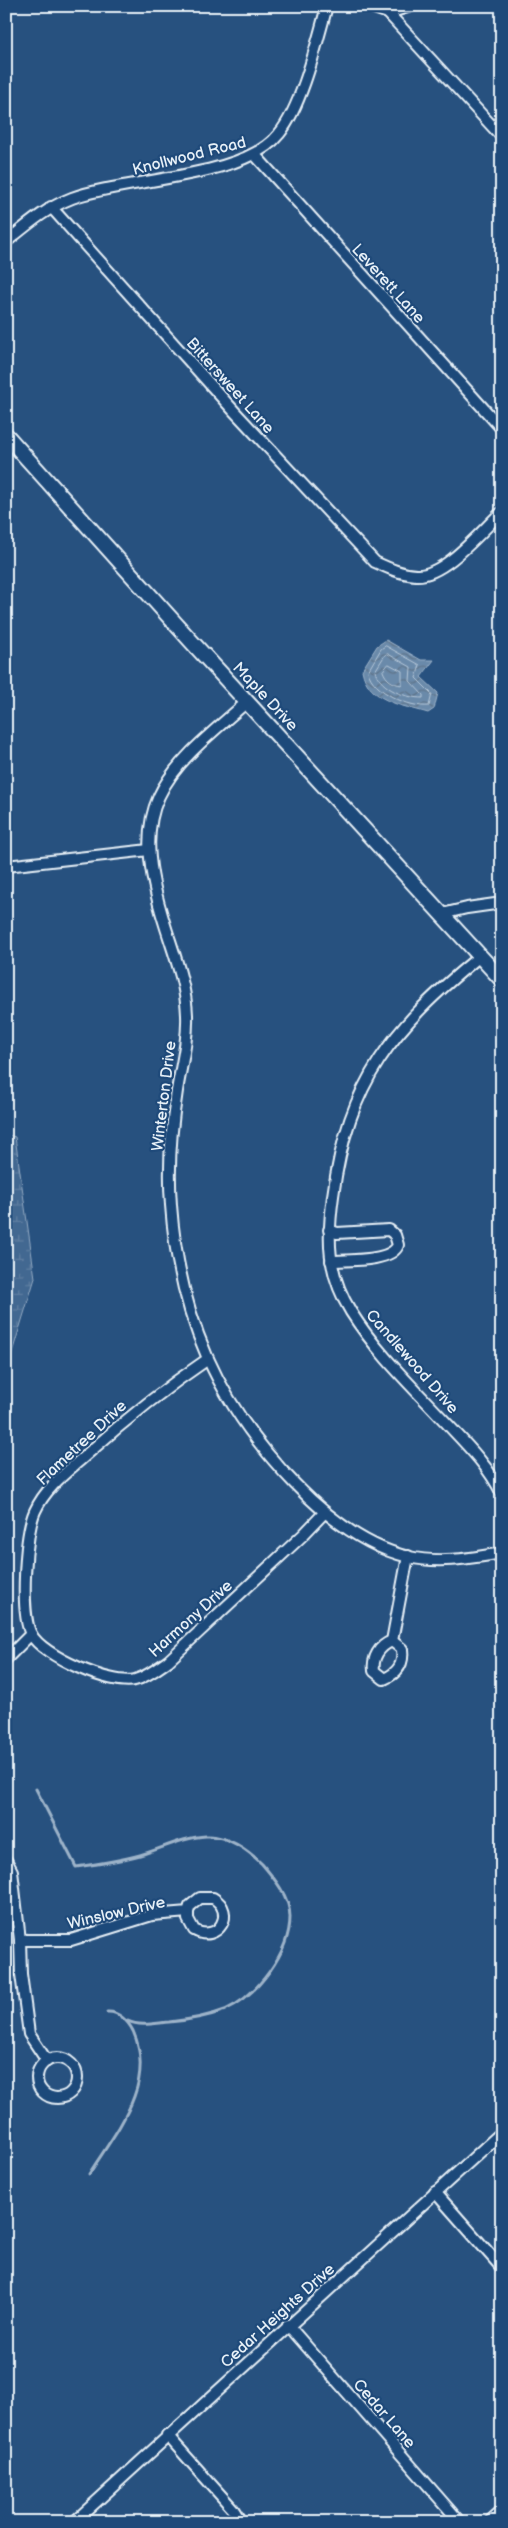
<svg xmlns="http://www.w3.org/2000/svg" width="508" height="2528" font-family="'Balsamiq Sans',sans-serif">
  <defs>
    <pattern id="wetland-marsh" width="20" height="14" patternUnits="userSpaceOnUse" patternTransform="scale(1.25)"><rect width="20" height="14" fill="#436891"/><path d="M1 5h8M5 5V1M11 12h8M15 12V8" fill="none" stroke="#5e7ea1"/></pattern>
    <pattern id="water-waves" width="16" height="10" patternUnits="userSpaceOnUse" patternTransform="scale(1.25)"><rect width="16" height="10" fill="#6b8aaa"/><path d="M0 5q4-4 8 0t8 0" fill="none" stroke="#5e7388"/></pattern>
  </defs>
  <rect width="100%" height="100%" fill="#27517f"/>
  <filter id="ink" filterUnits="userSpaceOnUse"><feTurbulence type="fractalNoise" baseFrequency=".02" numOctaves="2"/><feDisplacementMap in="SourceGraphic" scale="10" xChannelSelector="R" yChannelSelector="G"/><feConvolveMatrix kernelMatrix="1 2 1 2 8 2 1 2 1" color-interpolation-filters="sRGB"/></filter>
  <g filter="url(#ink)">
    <polygon fill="url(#wetland-marsh)" stroke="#96acc4" points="6,1134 15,1137 35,1278 6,1372"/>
    <path fill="url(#water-waves)" stroke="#9db3c9" d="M386 640 421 660H434L421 677 438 693 434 709 428 713C402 705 368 702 362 670L377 646Z"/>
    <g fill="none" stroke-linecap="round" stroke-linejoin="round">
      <g stroke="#b6c8d9" stroke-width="1">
        <path d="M386 646 420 665 416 678 432 694 429 706C410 708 372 692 368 671L381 649Z"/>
        <path d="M388 654 411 667 410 681 423 695V698C405 698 381 689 375 671L385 655Z"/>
        <path d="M389 664 402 671V685C393 684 386 680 383 671Z"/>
      </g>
      <g stroke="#9db3c9" stroke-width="3">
        <path d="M36 1789 76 1867C98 1864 119 1861 140 1855 161 1849 184 1837 206 1836 227 1835 248 1850 262 1864 274 1878 290 1897 290 1917 290 1952 257 1996 225 2010 207 2017 189 2020 169 2022 156 2023 140 2027 128 2021"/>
        <path d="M89 2174C116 2131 157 2084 133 2031 128 2021 118 2011 107 2012"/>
      </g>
      <g stroke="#e8f1f8" stroke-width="14">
        <g id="street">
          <polyline points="368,6 388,13 411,6"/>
          <polyline points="388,13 502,137"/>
          <polyline points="255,155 502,429"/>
          <path d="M51 207 234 411 375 562C388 568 401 574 416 575 444 577 482 530 502 512"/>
          <path d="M6 242C27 225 46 208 72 198 127 178 244 179 279 134 302 106 317 42 327 6"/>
          <path d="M247 702C159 777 127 805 165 925 174 954 186 984 187 1015 188 1041 181 1066 177 1091 171 1129 168 1167 171 1205 179 1316 218 1405 295 1484 326 1516 365 1547 409 1557 440 1564 471 1558 502 1553"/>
          <polyline points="6,866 149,850"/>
          <polyline points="442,914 467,908 502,903"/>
          <path d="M480 956C393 1027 348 1081 333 1196 327 1239 327 1273 351 1312 378 1355 418 1392 452 1429 471 1449 490 1469 502 1494"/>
          <path d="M329 1230 337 1233 389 1230 395 1235 398 1245C392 1262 347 1260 331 1261"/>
          <path d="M208 1359C165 1388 125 1420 86 1455 67 1472 46 1487 35 1511 25 1533 20 1613 31 1634 42 1656 112 1686 135 1680 147 1677 158 1668 168 1661L303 1535 325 1512"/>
          <path d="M392 1641 402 1649C404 1664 398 1673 384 1679L374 1671C372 1658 379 1646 392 1641Z"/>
          <polyline points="392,1641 408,1556"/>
          <polyline points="6,1659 31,1634"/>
          <polyline points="6,1860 12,1871 20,1940 21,1974 29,2034 47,2061"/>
          <path d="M20 1940H71L152 1915 188 1912V1919L194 1930C218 1944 237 1912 213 1898H200L190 1906 188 1912"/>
          <circle cx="57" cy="2078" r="20"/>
          <polyline points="435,2192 502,2268"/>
          <polyline points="288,2325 460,2522"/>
          <polyline points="167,2435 233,2509 241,2522"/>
          <polyline points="74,2522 502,2132"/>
        </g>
      </g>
      <g stroke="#e8f1f8" stroke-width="18">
        <g id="secondary">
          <polyline points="6,435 191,641 502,980"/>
          <polyline points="492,2522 502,2513"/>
        </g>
      </g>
      <use href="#street" stroke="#1f4a7a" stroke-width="10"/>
      <use href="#secondary" stroke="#1f4a7a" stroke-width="14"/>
    </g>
  </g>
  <g text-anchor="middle" stroke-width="4.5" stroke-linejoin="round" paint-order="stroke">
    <g font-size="16" fill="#e8f1f8" stroke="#1f4a7a">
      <text transform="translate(189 155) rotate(-14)" y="6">Knollwood Road</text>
      <text transform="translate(389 283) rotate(48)" y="6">Leverett Lane</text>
      <text transform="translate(231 385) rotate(48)" y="6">Bittersweet Lane</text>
      <text transform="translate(266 696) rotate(47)" y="6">Maple Drive</text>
      <text transform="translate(163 1096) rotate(-83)" y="6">Winterton Drive</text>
      <text transform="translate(413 1361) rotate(49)" y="6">Candlewood Drive</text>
      <text transform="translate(81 1442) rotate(-43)" y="6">Flametree Drive</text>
      <text transform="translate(190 1618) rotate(-42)" y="6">Harmony Drive</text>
      <text transform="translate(116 1912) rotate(-13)" y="6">Winslow Drive</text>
      <text transform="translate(277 2315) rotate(-42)" y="6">Cedar Heights Drive</text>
      <text transform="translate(385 2413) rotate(49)" y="6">Cedar Lane</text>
    </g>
  </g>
  <rect width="508" height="2528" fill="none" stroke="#1f4a7a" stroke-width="25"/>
  <rect x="12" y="12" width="483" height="2503" fill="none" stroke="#e8f1f8" stroke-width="2" filter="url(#ink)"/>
</svg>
